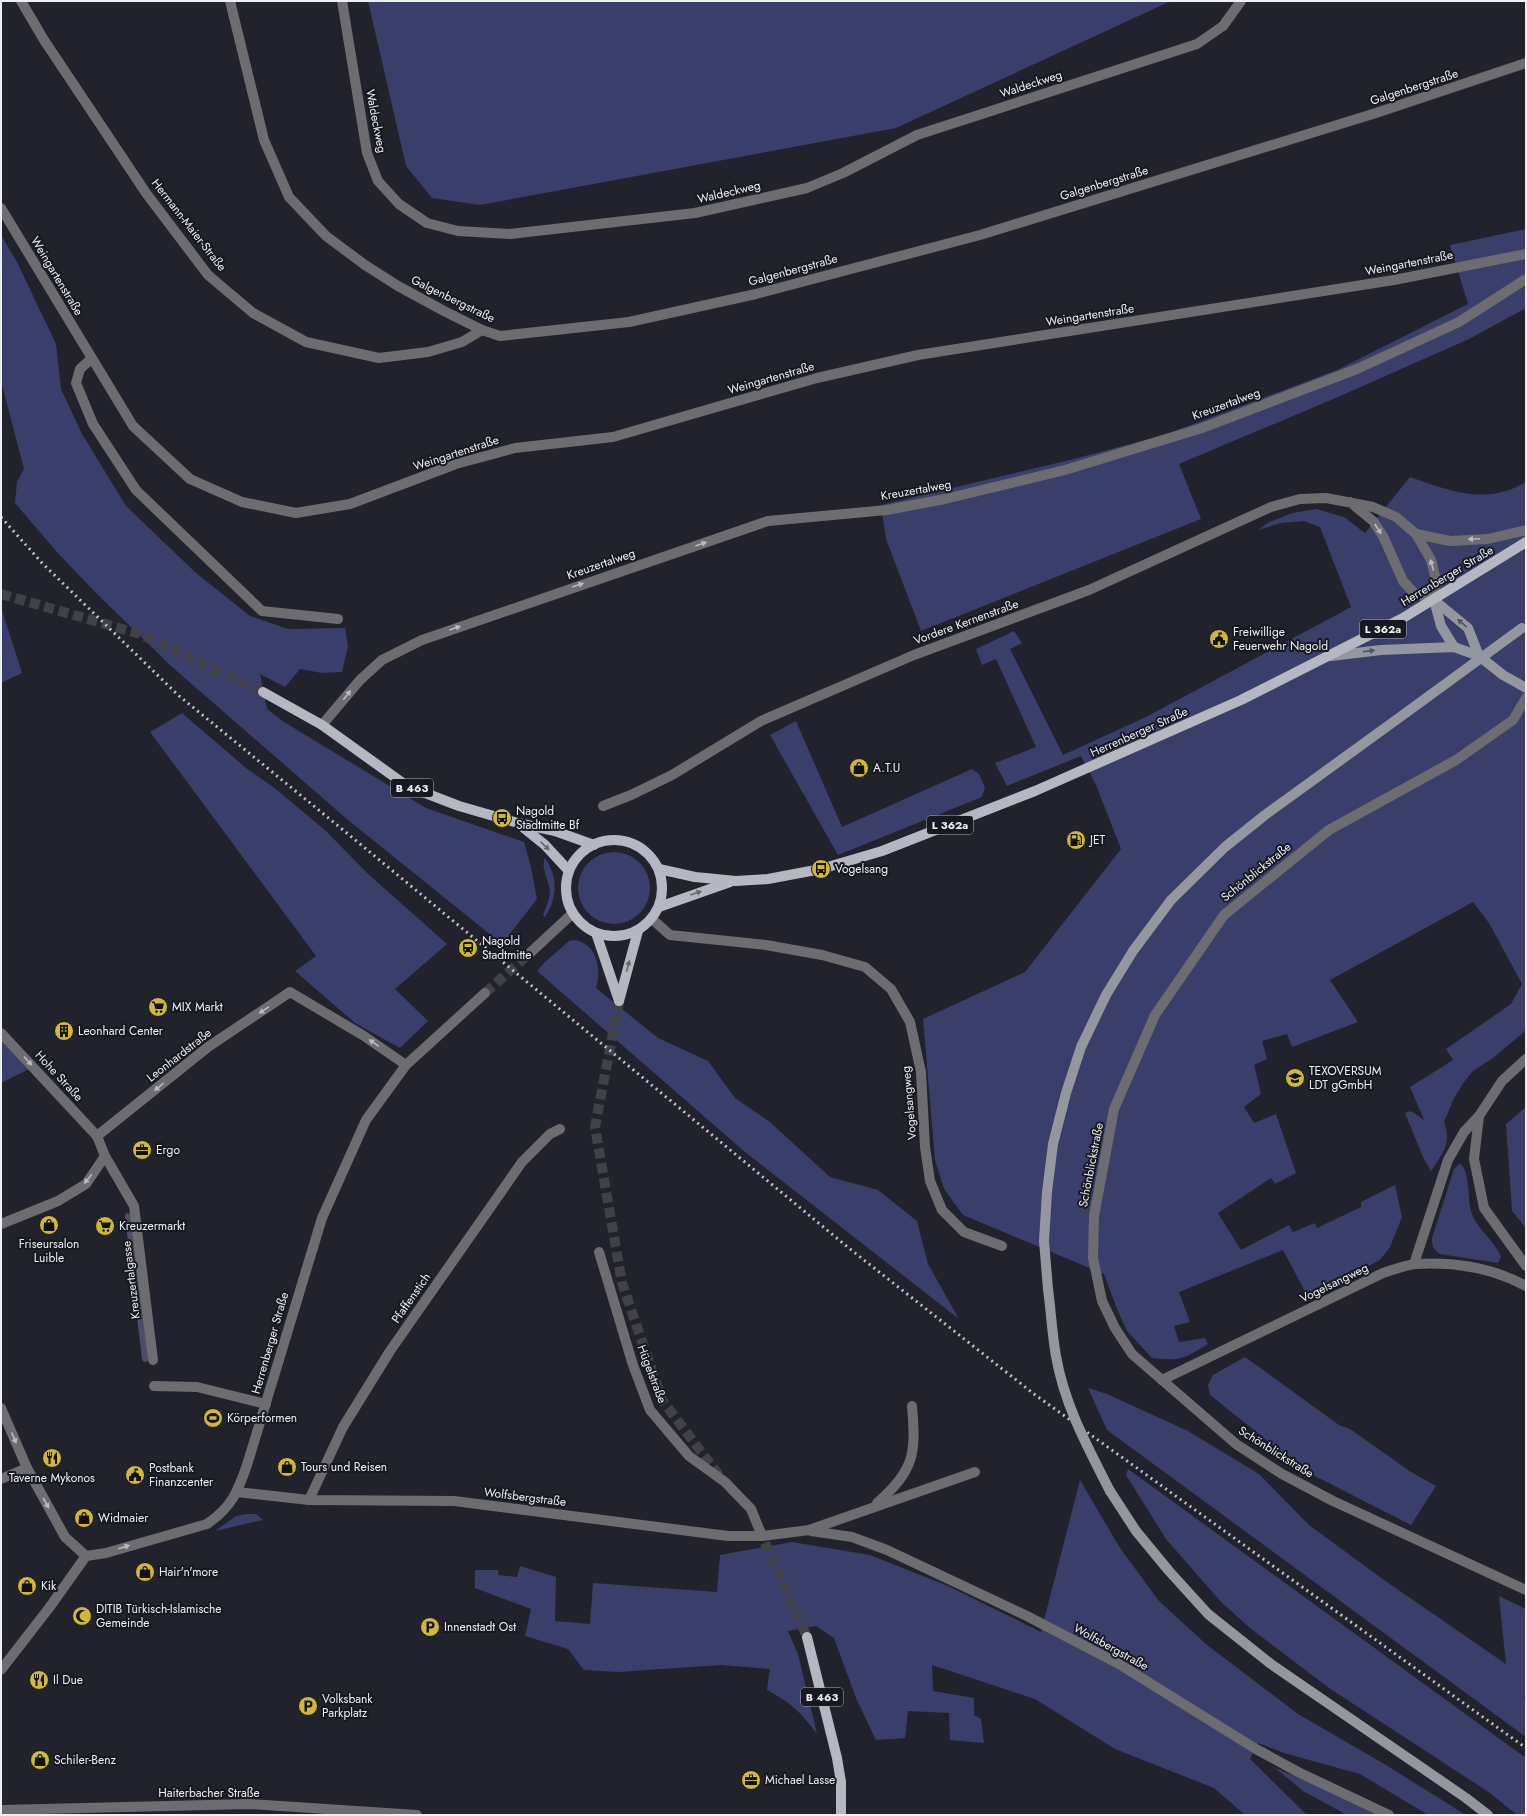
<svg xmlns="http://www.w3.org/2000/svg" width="1527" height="1816" font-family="Jost,sans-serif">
  <rect width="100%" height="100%" fill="#21222b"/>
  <g fill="#3a3e6b">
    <polygon points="368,1 1171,1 896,128 480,205 432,198 406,166"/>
    <polygon points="1526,229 1526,308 1469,339 1338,397 1179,464 1201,519 921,631 886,539 881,505 1074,459 1167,434 1337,370 1468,304 1450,245"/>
    <polygon points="1,235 17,262 56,344 61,389 82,434 126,506 196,573 250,616 288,629 345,628 348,646 342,672 322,673 300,669 285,687 260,674 267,709 284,722 426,808 524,842 531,867 537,899 502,944 348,820 171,666 97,594 56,551 15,503 17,482 24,469 1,381"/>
    <path d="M1410 477C1441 488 1474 501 1506 491 1513 489 1520 485 1526 482V1026L1524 1032 1493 1058 1473 1071 1464 1082 1454 1098 1444 1122C1452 1144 1443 1153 1431 1171L1423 1157 1405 1113 1411 1111 1424 1120 1410 1087 1453 1060 1446 1049 1511 1004 1522 984 1489 923 1473 902 1330 980 1358 1022 1292 1047 1287 1034 1262 1041 1267 1059 1254 1065 1261 1094 1244 1107 1254 1123 1276 1114 1296 1173 1275 1184 1271 1178 1218 1213 1241 1250 1289 1225 1293 1232 1315 1223 1317 1228 1361 1207V1202L1395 1185 1402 1217 1390 1247 1380 1260 1308 1297 1283 1250 1179 1292 1190 1322 1174 1326 1179 1342 1205 1338 1208 1344C1183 1359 1182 1361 1152 1358L1127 1331 1117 1309 1104 1274 963 1215 944 1189 935 1160 923 1019 1025 972 1121 849 1096 785 1081 756 1007 786 995 763 1036 747 996 659 982 665 976 649 1014 631 1022 643 1010 649 1063 755 1146 717 1351 607 1320 527 1304 521 1281 523 1258 530 1269 522 1293 513 1316 509 1344 517 1365 533Z"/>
    <polygon points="1,607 22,673 1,683"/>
    <polygon points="182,713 246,768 276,789 327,832 367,873 447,944 395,989 428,1021 400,1048 355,1023 295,971 316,956 150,732"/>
    <polygon points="796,721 842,827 972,769 979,774 985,787 982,797 838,855 770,735"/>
    <circle cx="614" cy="888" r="36"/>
    <path d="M545 858C558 877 558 897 545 917L543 915C546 908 549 900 550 893 550 881 540 869 545 858Z"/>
    <path d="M574 940C597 943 602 969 596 988L658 1038 708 1061 735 1098 770 1122 830 1177 878 1190 917 1221 928 1264 959 1319 745 1152 537 971 545 962 569 941Z"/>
    <polygon points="1,1033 33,1067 1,1083"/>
    <polygon points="1526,1107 1526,1228 1512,1211 1506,1124"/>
    <path d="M1460 1163C1471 1174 1467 1196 1471 1211 1476 1229 1495 1240 1501 1257L1498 1263 1440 1254C1433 1249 1432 1246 1432 1238L1454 1169Z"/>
    <polygon points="1245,1357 1339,1425 1350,1429 1411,1472 1436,1486 1411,1525 1305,1471 1210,1395 1208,1385 1213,1375"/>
    <polygon points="1088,1388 1107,1394 1188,1431 1259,1474 1309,1525 1384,1580 1506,1664 1499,1596 1526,1609 1526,1694 1524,1698 1526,1700 1526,1737 1107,1430"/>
    <polygon points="1128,1469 1526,1758 1526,1815 1517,1815 1490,1793 1329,1688 1250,1628 1221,1602 1166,1539 1126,1475"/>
    <path d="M1080 1480 1120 1548 1159 1601 1207 1645 1298 1714 1386 1765 1466 1815H1428L1360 1774 1287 1754 1258 1743 1250 1759 1307 1815H1245L1214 1788 1115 1749 1035 1699 932 1665 933 1691 974 1698V1715L981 1719 984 1743 950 1740 949 1713 908 1711 905 1738 876 1740 856 1698 834 1638 816 1626 788 1631 798 1654 817 1734C801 1712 791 1703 767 1690L770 1669 721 1665 619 1672 584 1670 568 1649 525 1636 531 1609 475 1588V1570H498V1575L517 1577 520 1566 556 1577 555 1621 590 1624 593 1583 717 1592 720 1555 792 1542 870 1555 948 1586 1041 1632Z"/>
    <polygon points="247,1514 256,1514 263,1520 215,1531 236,1516"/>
    <polygon points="1275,1768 1330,1791 1382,1815 1347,1815 1303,1791"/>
  </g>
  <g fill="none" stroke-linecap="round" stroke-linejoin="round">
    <polyline stroke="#4e4c6a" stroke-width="6" points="128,1216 145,1359"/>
    <polyline stroke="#404149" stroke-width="10" stroke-dasharray="10 5" stroke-linecap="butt" points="485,993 531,952"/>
    <g stroke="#404149" stroke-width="10" stroke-dasharray="10 5" stroke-linecap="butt">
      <polyline points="1,594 140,634 263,692"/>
      <polyline points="619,1001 595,1127 622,1283 662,1400 721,1478"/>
      <polyline points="759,1529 807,1637"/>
    </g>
    <polyline stroke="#6c6c71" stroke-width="10" points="1,1670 49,1608 86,1556"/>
    <g stroke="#6c6c71" stroke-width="10">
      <polyline points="21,1 44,40 146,193 208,275 253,313 306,342 379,358 428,352 462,342 482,330"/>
      <polyline points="230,1 264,140 289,197 326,236 365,265 398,286 444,311 482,330 500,336 629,322 756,294 980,235 1376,113 1526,63"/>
      <polyline points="342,1 367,153 378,181 399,204 427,223 458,231 510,234 695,213 807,188 843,173 917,135 1197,44 1223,26 1241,1"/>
      <polyline points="1,208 133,426 190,479 242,502 296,513 350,504 456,464 515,448 613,437 817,378 918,355 1394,280 1526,254"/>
      <polyline points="91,359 80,369 76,383 93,424 136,490 262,611 338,619"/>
      <polyline points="1416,534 1450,541 1488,539 1526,530"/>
      <polyline points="1526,698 1513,720 1456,760 1329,830 1224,915 1155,1015 1114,1109 1094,1216 1093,1258 1102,1301 1115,1328 1132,1354 1236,1444 1282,1474 1333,1501 1526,1590"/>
      <polyline points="322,725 360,680 382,660 422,640 768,521 887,510 945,499 1065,470 1202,428 1357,369 1459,322 1526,279"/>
      <polyline points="603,806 631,795 672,775 761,721 914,655 1089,590 1271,507 1300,499 1326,498 1373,507 1396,517 1416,534 1431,560 1436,580 1434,600 1414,593 1403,581 1383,536 1373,521 1350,502"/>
      <polyline points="652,919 670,935 766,945 822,955 865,967 891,989 910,1022 921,1072 925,1147 930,1181 942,1210 964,1232 1002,1246"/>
      <polyline points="531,952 573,913"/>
      <polyline points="1,1033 97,1136"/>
      <polyline points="1479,1116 1474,1159 1484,1208 1526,1266"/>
      <polyline points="105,1156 134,1206 153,1360"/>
      <polyline points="1,1224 58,1201 86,1184 105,1156 97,1136 208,1047 290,992 364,1036 406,1065"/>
      <polyline points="599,1252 633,1365 650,1410 689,1456 725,1482 751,1509 762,1536"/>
      <polyline points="1414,1264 1448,1160 1464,1132 1479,1116 1502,1081 1526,1059"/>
      <path d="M1162 1380 1383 1273C1393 1270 1405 1265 1416 1264 1453 1262 1493 1268 1526 1286"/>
      <polyline points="154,1386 197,1387 266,1404"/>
      <path d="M1 1408 27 1468 65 1537 86 1556 106 1553 207 1524C232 1507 238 1491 247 1465L322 1218 366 1120 406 1065 485 993"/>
      <polyline points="1,1479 27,1468"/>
      <polyline points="237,1492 309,1500 454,1501 728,1536 762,1536 809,1530 975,1472"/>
      <polyline points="309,1500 343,1427 390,1351 522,1162 550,1134 560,1129"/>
      <path d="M877 1503C915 1470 916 1453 912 1406"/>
      <polyline points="811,1531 852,1537 887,1550 1027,1616 1119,1664 1256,1749 1298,1772 1389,1815"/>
      <polyline points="1,1810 250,1804 417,1815"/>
    </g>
    <g stroke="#95979e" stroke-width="10">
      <polyline points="1434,600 1468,628 1479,656"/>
      <polyline points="1434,600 1441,626 1454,647"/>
      <polyline points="1331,656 1381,650 1454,647 1479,656 1503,675 1526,688"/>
      <polyline points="1048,1289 1044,1241 1047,1192 1053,1144 1066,1093 1081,1047 1106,995 1133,951 1171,900 1225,847 1265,815 1407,712"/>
      <polyline points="1110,1491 1136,1531 1169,1571 1208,1614 1271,1664 1466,1798 1488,1815"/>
    </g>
    <g stroke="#b5b7c1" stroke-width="10">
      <polyline points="263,692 322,725 407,786 459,806 518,823 555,831 594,845"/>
      <polyline points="519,824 545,845 569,871"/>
      <circle cx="614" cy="888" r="48"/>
      <polyline points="659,869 695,877 736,881 768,879 821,869 882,851 1035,791 1241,700 1403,618 1526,542"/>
      <polyline points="659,907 730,882"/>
      <polyline points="596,933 619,1001"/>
      <polyline points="619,1001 638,931"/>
      <polyline points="807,1637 837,1758 841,1782 841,1815"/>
    </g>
    <polyline stroke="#c1c2c8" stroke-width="3" stroke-dasharray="2 4" stroke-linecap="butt" points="1,517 42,563 178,695 348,834 850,1249 1034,1394 1526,1748"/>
    <g stroke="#95979e" stroke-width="10">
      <polyline points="1407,712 1522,628"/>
      <path d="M1048 1289C1051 1311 1052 1334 1056 1356 1064 1404 1088 1448 1110 1491"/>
    </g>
  </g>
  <defs><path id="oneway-solid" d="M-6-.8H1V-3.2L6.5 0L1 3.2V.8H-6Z"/></defs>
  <g fill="#babbc0">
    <use href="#oneway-solid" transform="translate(1378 529) rotate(57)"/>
    <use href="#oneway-solid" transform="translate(1474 539) rotate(177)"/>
    <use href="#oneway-solid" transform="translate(701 544) rotate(-19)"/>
    <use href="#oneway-solid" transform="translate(1432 565) rotate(-106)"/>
    <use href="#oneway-solid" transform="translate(578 585) rotate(-19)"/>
    <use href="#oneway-solid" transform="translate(455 628) rotate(-19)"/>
    <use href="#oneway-solid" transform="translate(347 695) rotate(-51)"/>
    <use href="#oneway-solid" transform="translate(264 1010) rotate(146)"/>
    <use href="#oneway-solid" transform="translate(374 1043) rotate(-145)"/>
    <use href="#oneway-solid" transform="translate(28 1061) rotate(47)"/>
    <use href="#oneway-solid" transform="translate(159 1087) rotate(141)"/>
    <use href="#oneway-solid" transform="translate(88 1179) rotate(129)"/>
    <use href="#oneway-solid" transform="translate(14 1438) rotate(67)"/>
    <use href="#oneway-solid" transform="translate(46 1503) rotate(61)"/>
    <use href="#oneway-solid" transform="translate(124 1547) rotate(-18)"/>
  </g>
  <g fill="#505259">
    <use href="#oneway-solid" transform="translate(1462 623) rotate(-140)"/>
    <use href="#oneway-solid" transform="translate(1369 651) rotate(-7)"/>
  </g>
  <g fill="#666871">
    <use href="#oneway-solid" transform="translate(545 846) rotate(43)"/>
    <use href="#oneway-solid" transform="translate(696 893) rotate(-19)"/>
    <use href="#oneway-solid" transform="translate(628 966) rotate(-75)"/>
  </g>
  <defs>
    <g id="civic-disc" transform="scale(1)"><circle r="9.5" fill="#d0b736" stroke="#171921"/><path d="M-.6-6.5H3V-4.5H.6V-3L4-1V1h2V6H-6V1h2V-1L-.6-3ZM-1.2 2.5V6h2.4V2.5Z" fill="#111"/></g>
    <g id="shop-disc" transform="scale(1)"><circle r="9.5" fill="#d0b736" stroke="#171921"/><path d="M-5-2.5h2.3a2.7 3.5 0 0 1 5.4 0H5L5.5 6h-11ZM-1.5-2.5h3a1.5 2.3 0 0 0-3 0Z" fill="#111"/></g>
    <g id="bus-disc" transform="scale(1)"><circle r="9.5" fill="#d0b736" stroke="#171921"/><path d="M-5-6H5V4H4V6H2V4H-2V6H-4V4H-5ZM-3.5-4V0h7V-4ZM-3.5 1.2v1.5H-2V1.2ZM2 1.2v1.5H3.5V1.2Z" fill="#111"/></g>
    <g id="fuel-disc" transform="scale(1)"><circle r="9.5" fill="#d0b736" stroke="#171921"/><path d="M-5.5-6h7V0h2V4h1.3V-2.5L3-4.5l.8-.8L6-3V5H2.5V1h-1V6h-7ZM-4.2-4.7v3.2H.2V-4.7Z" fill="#111"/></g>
    <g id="station-disc" transform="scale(1)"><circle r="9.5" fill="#d0b736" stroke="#171921"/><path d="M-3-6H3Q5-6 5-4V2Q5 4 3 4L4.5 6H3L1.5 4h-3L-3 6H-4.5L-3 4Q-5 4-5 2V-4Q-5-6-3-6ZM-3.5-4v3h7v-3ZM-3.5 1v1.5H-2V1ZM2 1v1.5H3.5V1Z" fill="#111"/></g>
    <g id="supermarket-disc" transform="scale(1)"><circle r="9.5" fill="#d0b736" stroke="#171921"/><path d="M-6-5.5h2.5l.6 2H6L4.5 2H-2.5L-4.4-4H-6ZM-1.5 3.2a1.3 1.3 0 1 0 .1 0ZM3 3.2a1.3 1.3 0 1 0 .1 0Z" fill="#111"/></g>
    <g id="building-disc" transform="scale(1)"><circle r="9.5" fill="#d0b736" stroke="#171921"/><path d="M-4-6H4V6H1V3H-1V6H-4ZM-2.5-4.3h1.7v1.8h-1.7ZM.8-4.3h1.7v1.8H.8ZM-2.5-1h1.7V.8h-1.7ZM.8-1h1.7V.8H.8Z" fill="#111"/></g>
    <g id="school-disc" transform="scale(1)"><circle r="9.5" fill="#d0b736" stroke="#171921"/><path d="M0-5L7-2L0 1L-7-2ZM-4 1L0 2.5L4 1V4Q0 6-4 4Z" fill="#111"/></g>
    <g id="office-disc" transform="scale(1)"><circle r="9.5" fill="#d0b736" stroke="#171921"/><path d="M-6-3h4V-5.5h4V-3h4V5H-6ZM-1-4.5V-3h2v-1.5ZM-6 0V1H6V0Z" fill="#111"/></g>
    <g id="stadium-disc" transform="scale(1)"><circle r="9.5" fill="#d0b736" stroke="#171921"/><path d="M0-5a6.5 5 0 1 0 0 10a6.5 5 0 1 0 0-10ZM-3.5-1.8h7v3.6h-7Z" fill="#111"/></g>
    <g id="restaurant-disc" transform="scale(1)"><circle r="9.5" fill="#d0b736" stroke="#171921"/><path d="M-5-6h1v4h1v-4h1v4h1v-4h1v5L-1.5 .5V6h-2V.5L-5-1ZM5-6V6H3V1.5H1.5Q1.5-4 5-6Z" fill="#111"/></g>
    <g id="mosque-disc" transform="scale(1)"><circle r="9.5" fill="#d0b736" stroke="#171921"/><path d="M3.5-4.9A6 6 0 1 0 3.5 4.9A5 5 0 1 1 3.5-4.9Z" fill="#111"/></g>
    <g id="parking-disc" transform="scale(1)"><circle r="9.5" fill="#d0b736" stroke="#171921"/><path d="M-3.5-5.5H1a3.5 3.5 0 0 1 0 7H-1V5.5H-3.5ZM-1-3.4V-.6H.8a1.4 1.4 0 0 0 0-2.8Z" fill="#111"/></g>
  </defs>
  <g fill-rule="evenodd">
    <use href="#civic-disc" x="1219" y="639"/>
    <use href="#shop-disc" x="859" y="768"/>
    <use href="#bus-disc" x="502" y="818"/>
    <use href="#fuel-disc" x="1076" y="840"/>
    <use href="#bus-disc" x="821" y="869"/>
    <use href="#station-disc" x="468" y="948"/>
    <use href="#supermarket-disc" x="158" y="1007"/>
    <use href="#building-disc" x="64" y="1031"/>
    <use href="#school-disc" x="1295" y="1078"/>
    <use href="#office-disc" x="142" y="1150"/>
    <use href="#shop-disc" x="49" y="1225"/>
    <use href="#supermarket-disc" x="105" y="1226"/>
    <use href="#stadium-disc" x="213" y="1418"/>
    <use href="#restaurant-disc" x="52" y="1458"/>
    <use href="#shop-disc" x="287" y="1467"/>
    <use href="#civic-disc" x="135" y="1475"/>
    <use href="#shop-disc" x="84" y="1518"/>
    <use href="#shop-disc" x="145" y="1572"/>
    <use href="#shop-disc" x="27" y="1586"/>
    <use href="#mosque-disc" x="82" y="1616"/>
    <use href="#parking-disc" x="430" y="1627"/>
    <use href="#restaurant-disc" x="39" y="1680"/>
    <use href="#parking-disc" x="308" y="1706"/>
    <use href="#shop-disc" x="40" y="1760"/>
    <use href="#office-disc" x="751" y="1780"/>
  </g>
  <g text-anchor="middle" stroke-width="4" stroke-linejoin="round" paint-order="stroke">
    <g fill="#171921" stroke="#aeafb5" stroke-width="1">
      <rect x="1360" y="620" width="46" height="18" rx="3"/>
      <rect x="391" y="779" width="42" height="18" rx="3"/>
      <rect x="927" y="816" width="46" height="18" rx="3"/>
      <rect x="801" y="1688" width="42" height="18" rx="3"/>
    </g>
    <g font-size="11" font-weight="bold" fill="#eeeff5">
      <text x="1383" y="633">L 362a</text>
      <text x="412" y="792">B 463</text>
      <text x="950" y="829">L 362a</text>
      <text x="822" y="1701">B 463</text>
    </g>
    <g font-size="12" fill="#eeeff5" stroke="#171921">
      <text transform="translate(1031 84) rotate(-18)" y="4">Waldeckweg</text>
      <text transform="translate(1414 87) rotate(-18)" y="4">Galgenbergstraße</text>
      <text transform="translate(376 121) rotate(79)" y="4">Waldeckweg</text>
      <text transform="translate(1104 183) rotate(-17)" y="4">Galgenbergstraße</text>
      <text transform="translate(729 192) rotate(-13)" y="4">Waldeckweg</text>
      <text transform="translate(189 225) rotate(52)" y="4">Hermann-Maier-Straße</text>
      <text transform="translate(1409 263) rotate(-11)" y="4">Weingartenstraße</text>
      <text transform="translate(793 270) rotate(-15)" y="4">Galgenbergstraße</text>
      <text transform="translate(57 276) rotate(59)" y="4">Weingartenstraße</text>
      <text transform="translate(453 299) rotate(26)" y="4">Galgenbergstraße</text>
      <text transform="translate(1090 315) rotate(-9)" y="4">Weingartenstraße</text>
      <text transform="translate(771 378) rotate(-16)" y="4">Weingartenstraße</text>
      <text transform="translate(1226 404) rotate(-20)" y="4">Kreuzertalweg</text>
      <text transform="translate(456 453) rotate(-18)" y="4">Weingartenstraße</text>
      <text transform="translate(916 490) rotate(-10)" y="4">Kreuzertalweg</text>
      <text transform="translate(601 564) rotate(-19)" y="4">Kreuzertalweg</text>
      <text transform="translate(1447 576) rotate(-31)" y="4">Herrenberger Straße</text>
      <text transform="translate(966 622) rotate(-20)" y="4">Vordere Kernenstraße</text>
      <text transform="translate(1139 732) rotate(-24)" y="4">Herrenberger Straße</text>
      <text transform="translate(1256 872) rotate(-39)" y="4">Schönblickstraße</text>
      <text transform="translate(179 1055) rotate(-38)" y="4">Leonhardstraße</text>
      <text transform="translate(59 1076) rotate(47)" y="4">Hohe Straße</text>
      <text transform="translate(909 1103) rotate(-95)" y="4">Vogelsangweg</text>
      <text transform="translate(1091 1165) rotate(-79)" y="4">Schönblickstraße</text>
      <text transform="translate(131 1280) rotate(-97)" y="4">Kreuzertalgasse</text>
      <text transform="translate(1334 1283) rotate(-26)" y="4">Vogelsangweg</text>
      <text transform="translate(411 1298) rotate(-55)" y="4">Pfaffenstich</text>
      <text transform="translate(270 1343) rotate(-74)" y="4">Herrenberger Straße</text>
      <text transform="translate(652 1374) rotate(69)" y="4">Hügelstraße</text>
      <text transform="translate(1276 1452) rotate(32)" y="4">Schönblickstraße</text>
      <text transform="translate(525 1497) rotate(7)" y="4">Wolfsbergstraße</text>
      <text transform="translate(1111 1647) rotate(29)" y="4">Wolfsbergstraße</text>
      <text x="209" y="1797">Haiterbacher Straße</text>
    </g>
    <g font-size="12" fill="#eeeff5" stroke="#171921" text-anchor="start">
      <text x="1233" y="636">Freiwillige<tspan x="1233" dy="14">Feuerwehr Nagold</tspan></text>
      <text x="873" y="772">A.T.U</text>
      <text x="516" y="815">Nagold<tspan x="516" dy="14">Stadtmitte Bf</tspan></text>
      <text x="1090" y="844">JET</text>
      <text x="835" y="873">Vogelsang</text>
      <text x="482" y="945">Nagold<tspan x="482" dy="14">Stadtmitte</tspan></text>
      <text x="172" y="1011">MIX Markt</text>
      <text x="78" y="1035">Leonhard Center</text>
      <text x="1309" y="1075">TEXOVERSUM<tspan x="1309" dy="14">LDT gGmbH</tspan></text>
      <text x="156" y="1154">Ergo</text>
      <text x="119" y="1230">Kreuzermarkt</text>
      <text x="49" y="1248" text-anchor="middle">Friseursalon<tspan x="49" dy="14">Luible</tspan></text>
      <text x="227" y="1422">Körperformen</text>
      <text x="301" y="1471">Tours und Reisen</text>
      <text x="149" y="1472">Postbank<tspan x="149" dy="14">Finanzcenter</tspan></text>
      <text x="52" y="1482" text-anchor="middle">Taverne Mykonos</text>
      <text x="98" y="1522">Widmaier</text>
      <text x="159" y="1576">Hair'n'more</text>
      <text x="41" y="1590">Kik</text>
      <text x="96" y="1613">DITIB Türkisch-Islamische<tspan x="96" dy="14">Gemeinde</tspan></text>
      <text x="444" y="1631">Innenstadt Ost</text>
      <text x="53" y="1684">Il Due</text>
      <text x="322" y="1703">Volksbank<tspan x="322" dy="14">Parkplatz</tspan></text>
      <text x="54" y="1764">Schiler-Benz</text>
      <text x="765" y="1784">Michael Lasse</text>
    </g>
  </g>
  <rect width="1527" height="1816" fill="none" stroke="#eeeff5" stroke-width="4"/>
</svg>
